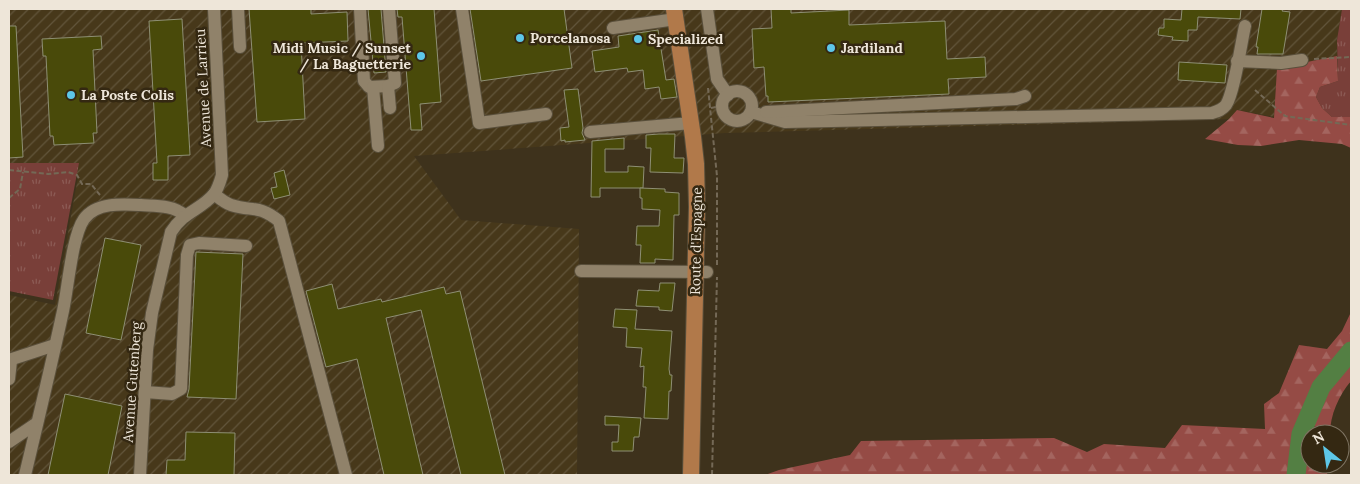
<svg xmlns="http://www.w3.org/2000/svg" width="1360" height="484" font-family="Lora,serif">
  <defs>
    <pattern id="industrial-furrows" width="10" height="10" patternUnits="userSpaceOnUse" patternTransform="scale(1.25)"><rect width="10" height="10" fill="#47381a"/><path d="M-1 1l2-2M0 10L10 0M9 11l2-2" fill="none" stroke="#62553b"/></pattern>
    <pattern id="grass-tufts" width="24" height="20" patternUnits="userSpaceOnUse" patternTransform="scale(1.25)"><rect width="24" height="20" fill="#793f39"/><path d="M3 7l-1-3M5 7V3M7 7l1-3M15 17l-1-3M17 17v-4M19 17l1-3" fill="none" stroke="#8c5b55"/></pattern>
    <pattern id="forest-firs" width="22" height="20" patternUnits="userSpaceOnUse" patternTransform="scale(1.25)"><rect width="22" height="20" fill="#954b45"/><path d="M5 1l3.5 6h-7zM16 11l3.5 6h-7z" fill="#a4655f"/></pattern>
  </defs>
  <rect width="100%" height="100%" fill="#3e321c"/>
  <polygon fill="url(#industrial-furrows)" points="9,9 1342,9 1337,40 1337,56 1277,68 1274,117 1237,110 1229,119 725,133 414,156 461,220 579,229 577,475 9,475 9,295 55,305 78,177 9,173"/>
  <g fill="url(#grass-tufts)">
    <polygon points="1342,9 1351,9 1351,117 1332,117 1322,108 1316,97 1320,87 1338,81 1337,40"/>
    <polygon points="9,163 79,163 53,300 9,291"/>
  </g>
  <g fill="url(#forest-firs)">
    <polygon points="1337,56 1338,81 1320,87 1316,97 1322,108 1332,117 1351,117 1351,148 1342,144 1299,140 1261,146 1238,145 1205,139 1229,119 1237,110 1274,118 1277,68"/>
    <path d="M1351 312V381C1339 395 1330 415 1330 434H1310V464H1328L1327 475H765L779 470 850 455 861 441 1054 438 1087 452 1104 444 1165 448 1182 425 1265 429 1264 404 1279 393 1299 345 1327 349 1342 331Z"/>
  </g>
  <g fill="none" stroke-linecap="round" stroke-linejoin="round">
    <polyline stroke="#537f43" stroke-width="19" points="1296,475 1301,434 1321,387 1351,351"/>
  </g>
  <g fill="#494a0a" stroke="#8e8f74">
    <polygon points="249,9 311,9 311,14 347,12 348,41 301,43 305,119 257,122"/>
    <polygon points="368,9 381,9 386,72 374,73"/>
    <polygon points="397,9 434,9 441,102 420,104 422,130 411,130 402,17 398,17"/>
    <polygon points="470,9 564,9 572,68 481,81"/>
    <polygon points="771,9 791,9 791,13 849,10 849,25 945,21 947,59 985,57 986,77 948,79 949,94 768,102 768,96 766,96 764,67 754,68 752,29 772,28"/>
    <polygon points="1182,9 1241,9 1240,19 1198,17 1197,30 1188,30 1188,41 1172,40 1173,37 1158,35 1159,28 1164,28 1164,19 1181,20"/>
    <polygon points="1262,9 1283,9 1282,11 1290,12 1283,54 1257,54 1258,47 1256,47"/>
    <polygon points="182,19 190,155 168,156 168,180 153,180 153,163 157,163 149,21"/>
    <polygon points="9,26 16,26 23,157 9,158"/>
    <polygon points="658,30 666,80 674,79 677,97 661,99 659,87 645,89 643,70 628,72 627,68 595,72 592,51 619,47 618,36"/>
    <polygon points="101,36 102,49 93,50 97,133 93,133 94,143 54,145 53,136 50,136 46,56 43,56 42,39"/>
    <polygon points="1179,62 1227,65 1225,83 1178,80"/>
    <polygon points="578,89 583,128 582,133 585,140 565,142 565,140 561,141 560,128 569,127 564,90"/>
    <polygon points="659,134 675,134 674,158 684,158 683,173 650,172 651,148 646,148 646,135"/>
    <polygon points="624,138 624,149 605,149 605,172 628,172 628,166 644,167 643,188 600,188 600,197 591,197 592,141"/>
    <polygon points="284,170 290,195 274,199 271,188 277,187 274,173"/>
    <polygon points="640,188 665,189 665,192 679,193 679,215 674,215 673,260 655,259 655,263 640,263 641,245 636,245 637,226 659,226 660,210 642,209 642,198 640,198"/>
    <polygon points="105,238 141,245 121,340 86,333"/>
    <polygon points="196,252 243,254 236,399 187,397 189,389"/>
    <polygon points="660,283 675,283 672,311 659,310 659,307 636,306 638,290 659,291"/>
    <polygon points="332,284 338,309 381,299 382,302 444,287 446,294 460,291 505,475 461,475 421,310 386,318 423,475 384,475 357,359 326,367 306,291"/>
    <polygon points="615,309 637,310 635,329 672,331 669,369 670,375 672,375 671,391 669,391 668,419 644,418 646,387 643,387 644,366 640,367 642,348 626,347 627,328 613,327"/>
    <polygon points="65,394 122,406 108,475 48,475"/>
    <polygon points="605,416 641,418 639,437 634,437 633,451 612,451 612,442 618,442 619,425 605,425"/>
    <polygon points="186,432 235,433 234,475 166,475 167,460 185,460"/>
  </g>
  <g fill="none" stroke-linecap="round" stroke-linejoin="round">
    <g stroke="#594f3b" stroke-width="14">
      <g id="minor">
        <polyline points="238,9 240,47"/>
        <polyline points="360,9 364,81 369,87 388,86 395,83 389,9"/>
        <polyline points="462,9 479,123 546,114"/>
        <polyline points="707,9 717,79 728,95"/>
        <polyline points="613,28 676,19"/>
        <polyline points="1237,61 1281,63 1302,60"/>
        <polyline points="388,86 390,108"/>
        <polyline points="373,87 378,146"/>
        <circle cx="737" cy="106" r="15"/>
        <path d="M751 112 785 122 1212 113C1218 111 1222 110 1226 105 1234 93 1241 44 1245 26"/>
        <polyline points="766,112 1016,99 1025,96"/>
        <polyline points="590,132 691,123"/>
        <path d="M214 194C219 198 225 203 231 205 252 212 258 204 279 221L346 475"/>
        <polyline points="581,271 707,272"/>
        <polyline points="9,360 55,345"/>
        <polyline points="9,379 11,361"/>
        <polyline points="145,392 172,394 181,389 187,255 190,245 199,243 246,246"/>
        <polyline points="9,442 37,423"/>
        <path d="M25 475C38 421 51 366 63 311 68 288 72 236 84 219 96 202 123 204 141 205 155 206 174 205 184 215"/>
        <path d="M140 475 147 350 152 313 171 232C184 211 201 210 214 194 218 189 220 182 222 175L214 9"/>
      </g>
    </g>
    <g stroke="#594f3b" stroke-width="18">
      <polyline id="major" points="674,9 693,137 696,164 697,207 691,475"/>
    </g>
    <g stroke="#746956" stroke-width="2" stroke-dasharray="5 2.5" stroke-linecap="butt">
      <polyline points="1314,59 1351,57"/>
      <polyline points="708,88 717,176 717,265"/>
      <polyline points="1255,90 1285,116 1351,125"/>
      <polyline points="711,108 722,106"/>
      <polyline points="9,170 48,174 68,172 77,175 82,184 91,184 100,195"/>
      <polyline points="9,198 20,189 23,172"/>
      <polyline points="712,475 717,277"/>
    </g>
    <use href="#minor" stroke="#90826a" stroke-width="12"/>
    <use href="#major" stroke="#b1794a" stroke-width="16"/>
  </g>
  <g fill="#5dc7e8" stroke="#342812" stroke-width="2">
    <circle cx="520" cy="38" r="5"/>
    <circle cx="638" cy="39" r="5"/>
    <circle cx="831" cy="48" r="5"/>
    <circle cx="421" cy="56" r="5"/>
    <circle cx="71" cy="95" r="5"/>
  </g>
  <g text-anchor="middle" stroke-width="5" stroke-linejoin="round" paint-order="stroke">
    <g font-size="14" font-weight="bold" fill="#eee6d9" stroke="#342812" text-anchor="start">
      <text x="530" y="43">Porcelanosa</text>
      <text x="648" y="44">Specialized</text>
      <text x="411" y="53" text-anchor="end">Midi Music / Sunset<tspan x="411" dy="16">/ La Baguetterie</tspan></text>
      <text x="841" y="53">Jardiland</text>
      <text x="81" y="100">La Poste Colis</text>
    </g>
    <g font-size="14" fill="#eee6d9" stroke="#342812">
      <text transform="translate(203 88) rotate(-93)" y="5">Avenue de Larrieu</text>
      <text transform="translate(696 241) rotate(-89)" y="5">Route d'Espagne</text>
      <text transform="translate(132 382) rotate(-86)" y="5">Avenue Gutenberg</text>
    </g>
  </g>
  <rect width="1360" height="484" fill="none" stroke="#eee6d9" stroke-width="20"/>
  <g transform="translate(1325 449) rotate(330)"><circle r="24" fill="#342812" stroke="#7e7462"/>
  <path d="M0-4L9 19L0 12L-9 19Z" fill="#5dc7e8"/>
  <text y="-8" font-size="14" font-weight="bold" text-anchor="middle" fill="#eee6d9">N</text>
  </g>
</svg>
